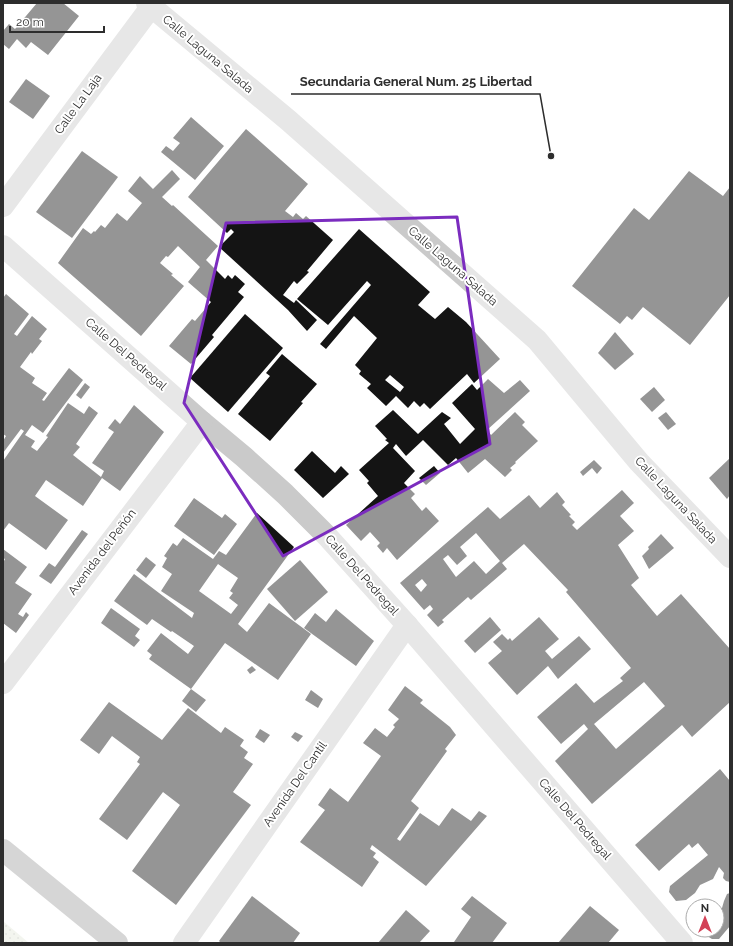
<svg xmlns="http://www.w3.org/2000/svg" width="733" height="946" font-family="Raleway,sans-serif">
  <defs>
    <pattern id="grass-dots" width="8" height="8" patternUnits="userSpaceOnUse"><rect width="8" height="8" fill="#e4e9dc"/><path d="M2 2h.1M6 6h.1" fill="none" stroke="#c4c8bd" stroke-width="1.8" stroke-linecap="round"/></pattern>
  </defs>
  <rect width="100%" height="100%" fill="#fff"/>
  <polygon fill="url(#grass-dots)" points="3,921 29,943 3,943"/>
  <g fill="#141414" fill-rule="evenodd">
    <polygon points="37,3 63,3 79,16 48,55 31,42 26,48 17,39 9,49 3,44 3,31 9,24 15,29"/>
    <polygon points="26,79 50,96 33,119 9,102"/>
    <polygon points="191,117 224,146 195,180 161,152 166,146 173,151 180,143 173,138"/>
    <polygon points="246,129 308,184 285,211 293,217 296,213 303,219 306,216 333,240 307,271 309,272 297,284 294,281 283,295 294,303 296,300 317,320 307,331 288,310 219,247 234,232 231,229 227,233 188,197"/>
    <polygon points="82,151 118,177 72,238 36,212"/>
    <polygon points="172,170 180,179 162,197 172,206 173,205 218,246 206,260 225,279 228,275 232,279 235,275 245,284 238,292 244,297 212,335 214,337 191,364 169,346 192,319 195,321 211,302 188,282 200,267 178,246 168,257 166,256 160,263 173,274 171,275 184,286 141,336 58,263 83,228 91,234 94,231 95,232 101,225 105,228 117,213 127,221 142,203 128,191 140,176 153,189"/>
    <polygon points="689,171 723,196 730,187 730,295 690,345 643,307 632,320 627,316 620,324 572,286 634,208 649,220"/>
    <path d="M359 229 430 292 418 305 435 319 448 307 466 322 500 359 474 383 467 374 430 409 424 403 420 407 414 401 408 408 396 396 386 406 367 388 371 384 359 374 361 371 355 365 377 338 354 316 326 349 320 344 371 285 367 281 328 325 297 299ZM390 375 404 387 400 392 385 380Z"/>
    <polygon points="6,294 29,314 14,334 17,336 32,316 47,329 39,339 42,341 32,354 31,352 20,367 35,378 32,383 47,393 42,400 44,401 69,368 83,380 43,433 32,425 25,435 35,441 31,447 37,451 48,437 46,436 68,403 84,414 89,406 98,413 76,444 80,447 73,455 101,477 104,471 92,463 114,432 108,428 115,419 120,424 134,405 164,432 120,491 102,478 83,506 46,480 35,496 68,520 46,550 9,523 3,531 3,461 24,431 21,429 3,453 3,441 6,436 3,434 3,298"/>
    <polygon points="245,314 283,348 228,412 190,378"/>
    <polygon points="615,332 634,354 615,370 598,353"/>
    <polygon points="282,354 317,384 301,402 303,403 270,441 238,414 270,376 266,373"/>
    <polygon points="488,379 504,393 520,380 530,391 487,430 491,435 515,412 525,422 522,425 538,441 515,462 516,463 510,468 512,470 505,477 485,459 468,473 456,458 448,465 423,440 406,456 396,444 393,448 415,471 404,483 415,494 411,498 422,511 426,507 439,521 397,560 387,548 383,553 377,546 380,543 370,532 361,541 346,525 378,496 367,483 369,481 359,470 389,443 385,440 387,439 375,426 393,410 418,434 442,412 451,418 444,424 460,444 475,429 452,403 472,384 477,390"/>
    <polygon points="85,383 90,387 81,399 76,395"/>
    <polygon points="654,387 665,400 652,412 640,399"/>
    <polygon points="666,412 676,424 668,430 658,418"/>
    <polygon points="312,451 335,473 341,466 349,474 323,498 294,470"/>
    <polygon points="730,458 730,495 727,499 709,478"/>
    <polygon points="594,460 602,468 597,474 592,468 583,476 580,472"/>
    <polygon points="434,466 440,473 426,485 419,478"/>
    <path d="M622 490 634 503 620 516 634 531 618 545 639 578 631 585 657 616 681 594 730 649V702L692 737 682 725 592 804 555 761 588 729 584 724 561 744 537 717 576 683 594 703 623 681 620 678 631 668 566 592 568 590 524 544 502 563 507 569 471 600 468 597 442 620 444 622 438 627 427 615 433 609 430 605 424 610 400 583 488 507 500 519 529 495 540 508 557 492 565 502 562 505 571 515 569 516 575 522 572 525 577 530ZM476 533 500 561 486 574 474 561 456 577 443 559 448 555 457 565 467 556 460 547ZM422 579 427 585 421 592 415 585ZM644 682 665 706 616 749 594 724Z"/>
    <polygon points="194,498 222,518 225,514 237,524 214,555 174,526"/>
    <path d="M257 513 294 547 238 624 247 632 269 603 311 634 278 680 225 643 191 689 206 700 196 712 182 701 191 689 149 659 152 655 147 651 161 633 188 654 194 646 172 631 171 632 152 619 147 625 114 601 134 574 192 618 194 613 161 591 172 574 162 567 167 558 164 556 173 543 177 546 183 538 213 559 219 551 226 555ZM218 564 238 578 230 591 233 593 229 598 238 605 231 614 199 591Z"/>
    <polygon points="82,530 88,534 51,584 39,576 49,563 55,567"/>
    <polygon points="661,534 674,548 649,569 642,556 649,549 648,547"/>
    <polygon points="3,549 27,567 15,583 32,594 18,614 23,617 26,612 29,615 16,633 3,623 3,563 5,559 3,558"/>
    <polygon points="146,557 156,565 146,578 136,570"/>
    <polygon points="300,560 328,592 295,621 267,589"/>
    <polygon points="111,608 140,629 135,636 140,640 134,647 101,623"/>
    <polygon points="336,609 374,641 356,666 304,628 315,613 326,622"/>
    <polygon points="490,617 501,630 475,653 464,641"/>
    <polygon points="539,617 559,639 545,651 552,659 579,636 591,649 558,679 548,666 517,695 488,663 502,651 493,642 502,634 508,640 510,638 512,641"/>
    <polygon points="252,666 256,670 250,674 247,670"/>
    <polygon points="405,686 423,700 420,703 450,727 456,735 445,749 447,751 411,801 419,808 397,839 400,841 420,813 439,826 452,808 471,821 479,811 487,816 426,886 372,845 370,849 376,853 373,857 379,862 362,887 300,842 325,810 318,805 330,788 348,802 381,756 363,743 375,728 387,737 395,727 393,725 399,719 388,710"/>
    <polygon points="311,690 323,699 318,708 305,700"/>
    <polygon points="109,702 162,740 188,708 221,733 225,727 244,740 240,746 248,752 244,758 253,764 233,792 251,805 176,905 132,871 180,805 163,792 127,840 99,819 140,764 137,762 140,757 112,736 99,754 80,740"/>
    <polygon points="260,729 270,735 264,743 255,737"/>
    <polygon points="295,732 303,736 298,742 291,737"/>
    <polygon points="720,769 730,781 730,882 726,881 723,878 724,873 719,867 713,879 700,885 695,893 686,900 676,901 669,892 670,886 708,855 698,843 692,848 689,844 659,871 635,845"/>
    <polygon points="730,893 730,926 719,939 712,939 707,936 705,930 717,930 717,910 722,908 724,901 727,894"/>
    <polygon points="252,896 300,933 293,943 221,943 219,941"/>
    <polygon points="472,896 507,923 492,943 456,943 454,942 471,917 461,909"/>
    <polygon points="590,906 619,930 608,943 558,943"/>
    <polygon points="406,910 430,931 419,943 378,943"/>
  </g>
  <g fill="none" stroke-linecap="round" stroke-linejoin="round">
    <g stroke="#cacaca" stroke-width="22">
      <polyline points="147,3 288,120 537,340 639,462 730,557"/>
      <polyline points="3,206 154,3"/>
      <polyline points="3,246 202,422 244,457 285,494 327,536 407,625 682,943"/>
      <polyline points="3,683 202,422"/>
      <polyline points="184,943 407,625"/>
    </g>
    <polyline stroke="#a5a5a5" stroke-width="22" points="3,850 117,943"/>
  </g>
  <path d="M0 0H733V946H0ZM457 217 490 444 283 556 184 403 226 223Z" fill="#fff" fill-opacity=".55" fill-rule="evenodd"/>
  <path fill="none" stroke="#7b2cbf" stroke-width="3" stroke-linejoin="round" d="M457 217 490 444 283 556 184 403 226 223Z"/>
  <g text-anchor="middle" stroke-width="4" stroke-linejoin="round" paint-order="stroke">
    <g font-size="12" fill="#2d2d2d" stroke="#fff">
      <text transform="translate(208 54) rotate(40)" y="4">Calle Laguna Salada</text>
      <text transform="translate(78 104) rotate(-54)" y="4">Calle La Laja</text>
      <text transform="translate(453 266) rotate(41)" y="4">Calle Laguna Salada</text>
      <text transform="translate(126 354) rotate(41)" y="4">Calle Del Pedregal</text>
      <text transform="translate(676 500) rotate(47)" y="4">Calle Laguna Salada</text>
      <text transform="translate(102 552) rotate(-53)" y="4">Avenida del Peñón</text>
      <text transform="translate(362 575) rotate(48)" y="4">Calle Del Pedregal</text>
      <text transform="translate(295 784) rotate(-55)" y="4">Avenida Del Cantil</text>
      <text transform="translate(575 819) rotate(49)" y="4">Calle Del Pedregal</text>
    </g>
  </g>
  <path fill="none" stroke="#2d2d2d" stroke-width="1.5" d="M551 156L540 94H291"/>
  <circle fill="#2d2d2d" stroke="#fff" stroke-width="1.5" cx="551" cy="156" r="4"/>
  <g font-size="13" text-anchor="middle" font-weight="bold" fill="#2d2d2d" stroke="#fff" stroke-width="4" stroke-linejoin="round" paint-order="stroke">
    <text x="416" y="86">Secundaria General Num. 25 Libertad</text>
  </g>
  <rect width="733" height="946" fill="none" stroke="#2d2d2d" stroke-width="8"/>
  <g transform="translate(705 918)"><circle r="19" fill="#ffffff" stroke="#ababab"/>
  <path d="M0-3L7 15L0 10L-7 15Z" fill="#d34157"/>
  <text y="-6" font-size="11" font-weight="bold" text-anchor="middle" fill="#2d2d2d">N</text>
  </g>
  <path d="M10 26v6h94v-6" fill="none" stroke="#2d2d2d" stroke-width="2"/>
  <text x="16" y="26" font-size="12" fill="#2d2d2d" stroke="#ffffff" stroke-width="3" paint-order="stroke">20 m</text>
</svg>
